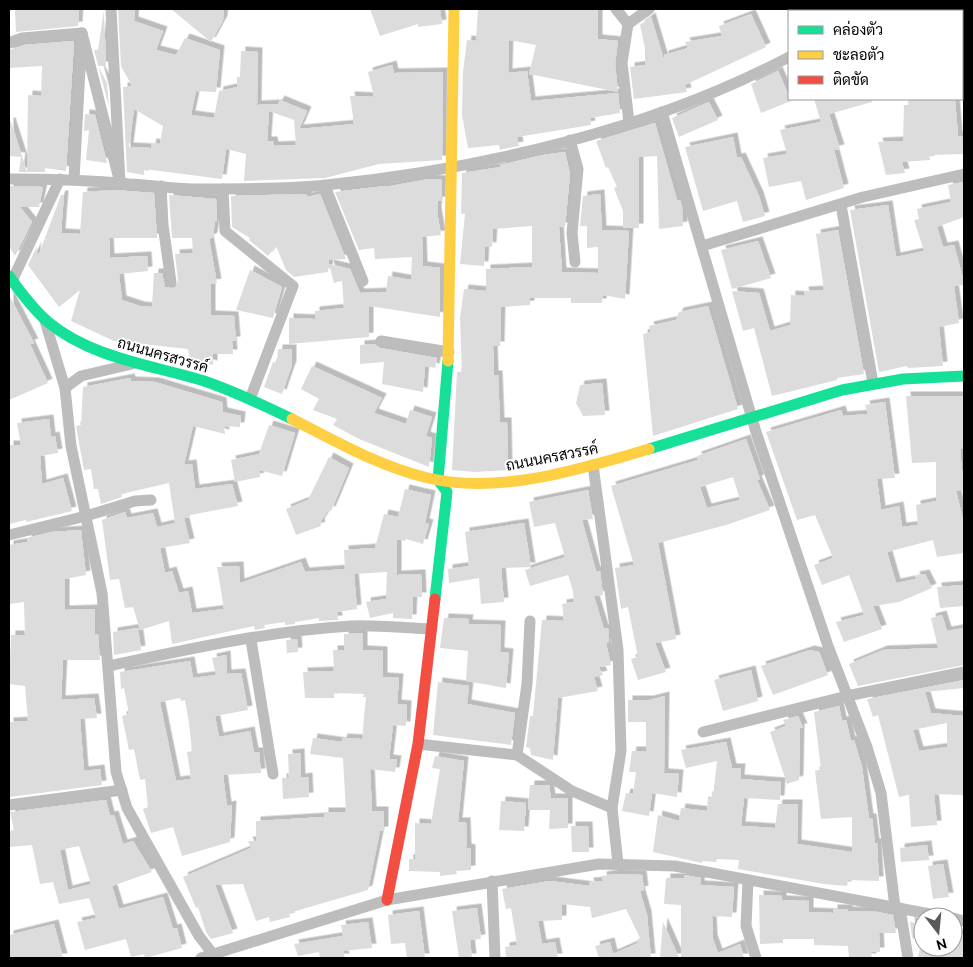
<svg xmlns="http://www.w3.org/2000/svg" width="973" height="967" font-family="Ubuntu,Sarabun,sans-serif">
  <defs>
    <filter id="shadow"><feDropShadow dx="4.5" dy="-4.5" stdDeviation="0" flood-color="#0004"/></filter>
  </defs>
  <rect width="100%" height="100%" fill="#fff"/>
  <g fill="#dcdcdc" fill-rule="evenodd" filter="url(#shadow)">
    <polygon points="15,9 79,9 78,26 16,32"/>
    <path d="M118 9H135L134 21 163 31 156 50 176 55 185 38 220 50 216 92 196 91 191 115 214 118 219 91 237 87V77H240L241 51 258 52 257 105 278 104 280 100 307 111 299 129 354 124 350 96 374 97 368 72 392 65 394 73 443 72 442 160 379 164 325 178 244 181 246 154 226 149 222 179 144 169V175L127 172 123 87 132 86 121 66ZM134 109 163 126 160 144 152 143 151 148 129 147ZM269 111 294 120 296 145 274 146 273 141H267Z"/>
    <polygon points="171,9 224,9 223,20 211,42"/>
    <polygon points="370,9 440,9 442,24 418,27 418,24 380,36"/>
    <polygon points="478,9 598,9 598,39 618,41 615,64 618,92 529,74 536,45 509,40 508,73 527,71 531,101 618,93 620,113 590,118 591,125 517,137 519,146 503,149 500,150 499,145 468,148 462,115 463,72 467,40 476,41"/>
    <polygon points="104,10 106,66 98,66 107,83 109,107 94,50 98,50"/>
    <polygon points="751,14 766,47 685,85 687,92 634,99 630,67 645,65 645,48 640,25 651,17 664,60 664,55 688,48 685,42 722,36 719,26"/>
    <polygon points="74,41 66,171 45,168 45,172 27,172 28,95 41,96 42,66 9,68 9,50 24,45"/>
    <polygon points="778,71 791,101 761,113 751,84"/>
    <polygon points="814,99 872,99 872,102 829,114 840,149 834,150 844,188 806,200 801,181 769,187 763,158 787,154 780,130 821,122"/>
    <polygon points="908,99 955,99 958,136 962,136 964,154 929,155 930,160 902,162 905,173 886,175 878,142 903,141 904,105 909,105"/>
    <polygon points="709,102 718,120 679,137 672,118"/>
    <polygon points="85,114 95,115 107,163 86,160 89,130 84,131"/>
    <polygon points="9,122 11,122 27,172 19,172 21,157 9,156"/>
    <polygon points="655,123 677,200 680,200 682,206 683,226 659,229 657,156 639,157 639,228 623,228 623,211 614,188 617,187 608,167 606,168 596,141"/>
    <polygon points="733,137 737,158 741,157 759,196 765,216 743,222 737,201 703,211 685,147"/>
    <polygon points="565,152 570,174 565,227 559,227 562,272 598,273 598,247 587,248 587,226 580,226 583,196 600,194 602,230 629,231 625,299 603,295 602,303 571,303 571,298 530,298 530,305 501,307 500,346 493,346 494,375 498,375 500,422 507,422 508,470 475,472 452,470 457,372 462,372 460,318 464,289 486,291 486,269 532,267 532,226 493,229 492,247 485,246 484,266 460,264 465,214 461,214 462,173 501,167 500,165 543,155"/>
    <polygon points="429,179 442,180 441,201 438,201 437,212 441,235 422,237 423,266 440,268 440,317 369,306 369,337 289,344 289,318 315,319 315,311 344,308 342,281 334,283 329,264 350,269 360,293 386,292 388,276 411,280 412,257 375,259 374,248 359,250 335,192 385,186 385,187"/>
    <polygon points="964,182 964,217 937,227 943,247 954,245 964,282 964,285 954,286 959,323 939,327 943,366 908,368 907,366 879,372 850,210 888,205 896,257 924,251 914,220 919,219 917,209 951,202 948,185"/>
    <polygon points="9,186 43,187 39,207 20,207 32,222 15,256 9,246"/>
    <polygon points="114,190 154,193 157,238 109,238 110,258 147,256 148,271 119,274 122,300 140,306 152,307 154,273 162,273 165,287 175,288 178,281 175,254 193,253 192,238 172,238 169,195 216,199 217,222 215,221 213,237 209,239 217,283 211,284 211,315 234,316 236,341 232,341 233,354 213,354 213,365 190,359 188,349 114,341 71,321 80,290 59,307 28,265 37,246 36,253 39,254 61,195 64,195 61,233 80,234 83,192"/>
    <polygon points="307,194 307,197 320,194 346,259 329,260 328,272 294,277 286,270 276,246 268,256 249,240 250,238 232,227 231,196"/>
    <polygon points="838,230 864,374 837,378 837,380 772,396 754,328 743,331 732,291 759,293 770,331 790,325 791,295 805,296 804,291 824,290 816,234"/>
    <polygon points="758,241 771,278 732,289 721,250"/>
    <polygon points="250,270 282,287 273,318 236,310"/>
    <polygon points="9,295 34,343 30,344 48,383 9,400"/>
    <polygon points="708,306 738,409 653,436 643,334 651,332 649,326 676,320 679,312"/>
    <polygon points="374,344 380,348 437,358 435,368 425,366 423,392 382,384 384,362 360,364 360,345"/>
    <polygon points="278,349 292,349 292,365 282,394 264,387 273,362 277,363"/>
    <polygon points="312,366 382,398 374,413 406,424 410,410 432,417 426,436 432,438 429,467 359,439 333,425 337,419 313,410 319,399 301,389"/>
    <polygon points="130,378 131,381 155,382 222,402 223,412 241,416 240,427 224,426 225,434 193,426 184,465 192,464 195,489 232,484 238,506 190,515 190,517 184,518 190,543 160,548 165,573 172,571 179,593 188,591 192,613 224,609 217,567 239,566 240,583 301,562 305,572 345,569 344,550 375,548 384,514 398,517 405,489 431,495 425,523 429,524 423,544 406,539 405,541 397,539 397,575 421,574 422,597 413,597 412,619 393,618 393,613 370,618 366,602 386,599 387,572 354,574 357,609 337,612 338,620 319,621 319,618 295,622 295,624 285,625 285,622 264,625 265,628 255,630 254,626 172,644 169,621 140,630 133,607 125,608 119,579 110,580 102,520 125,512 127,518 153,513 157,527 175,523 169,483 121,494 122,497 101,504 98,489 94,489 91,469 84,470 76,426 81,425 83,387"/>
    <polygon points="602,383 605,415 583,416 576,403 580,385"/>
    <polygon points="906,396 964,396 964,449 960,449 964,491 956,491 964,523 964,553 937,557 933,540 887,552 896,583 916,579 915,576 925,574 932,588 899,602 873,606 882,629 844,642 836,622 864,615 849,575 822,585 814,565 833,558 815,515 797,520 766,432 841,410 843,416 868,414 865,405 885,402 895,478 877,479 881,510 899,506 902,527 918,525 916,505 936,501 936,462 912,463"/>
    <polygon points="49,419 51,437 55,436 58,453 40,456 42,484 63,478 72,511 26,522 26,520 9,524 9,445 21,445 17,423"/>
    <polygon points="269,425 295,433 282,476 259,470 260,477 235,482 231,460 259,454"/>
    <path d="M746 439 760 479 757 480 770 510 726 525 658 543 676 639 655 643 666 672 638 680 631 659 638 657 628 607 621 609 615 568 634 565 611 486 698 460 697 456ZM733 477 740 500 707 508 700 487Z"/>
    <polygon points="329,457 349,468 331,511 328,510 320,523 321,526 296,535 286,509 308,500"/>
    <polygon points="588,490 593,519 582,520 596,571 600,571 603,595 594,596 604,629 608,628 609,642 606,643 611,665 599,667 603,675 594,677 598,691 558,698 553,760 531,755 530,748 526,747 530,716 533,716 542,620 564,621 562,604 574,602 573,591 568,575 530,586 525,570 565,557 555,523 534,527 529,502"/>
    <polygon points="524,523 531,567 501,568 504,602 481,604 479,578 449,583 448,569 469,566 465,532"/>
    <polygon points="81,530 86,575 65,579 65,610 95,609 95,635 98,634 100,660 63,660 61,700 94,698 97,718 80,719 84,771 100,769 102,785 9,797 9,722 28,721 25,686 9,684 11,635 25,635 24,602 9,604 9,545 27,542 27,538 51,532"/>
    <polygon points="964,585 964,606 940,608 937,587"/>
    <polygon points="942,615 947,631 964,628 964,665 858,686 849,664 883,650 938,648 931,618"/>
    <polygon points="444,618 469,619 468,624 501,625 500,652 509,653 506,688 466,681 468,651 440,648"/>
    <polygon points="138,628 141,650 114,655 113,632"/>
    <polygon points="363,633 363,650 383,651 383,677 399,678 397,704 407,705 406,726 393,725 389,759 397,760 395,772 370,769 372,811 384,811 384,831 380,831 368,890 289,913 290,917 270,922 269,917 256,921 243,884 215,885 233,933 211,939 206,932 198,907 196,908 183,877 251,848 248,841 256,841 256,821 324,817 324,812 346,812 343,758 310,754 313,738 342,742 343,738 362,739 366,697 363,697 364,694 334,693 334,698 305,698 303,672 334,671 333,650 344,650 344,634"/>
    <polygon points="297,639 298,652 287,653 286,640"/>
    <polygon points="810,650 819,652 828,675 773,695 761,666"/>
    <path d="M226 655 227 674 241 673 248 710 215 716 219 737 250 731 254 752H259L261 773 223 775 227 806 232 805 230 842 182 856 173 827 151 833 143 809 148 807 145 779 140 780 134 749 129 750 122 716 129 714 124 688 121 689 120 672 190 661 193 678 216 675 212 658ZM180 698 181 701 185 700 189 723 192 751 187 752 191 779 176 781 160 702Z"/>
    <polygon points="751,670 758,701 723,711 714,680"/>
    <path d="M964 680V688L925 692 931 713 964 716V795L934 794 937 825 911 827 909 795 899 797 878 715 873 717 867 699ZM947 723V747L919 751 913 730Z"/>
    <polygon points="438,682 469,686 467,704 515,713 511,745 433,735"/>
    <polygon points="665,696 664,773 679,774 677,797 652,793 649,816 622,811 626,793 633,794 636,772 629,772 632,751 646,751 646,722 628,722 628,700 649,700"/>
    <polygon points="839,706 842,721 846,720 851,741 854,740 862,767 869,818 872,818 875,843 877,843 879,881 848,880 847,886 824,884 738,869 739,860 717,859 716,862 702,861 702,863 653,852 658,815 679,821 681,808 707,811 708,796 713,797 717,761 686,768 681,750 726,742 732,768 741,768 740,779 781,782 780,800 744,798 741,826 775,828 778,804 798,804 797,844 852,852 852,817 821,819 815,771 821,769 814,712"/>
    <polygon points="798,716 803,728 800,728 799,780 787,784 770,732 786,726 783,720"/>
    <polygon points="300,753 301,778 308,777 309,797 283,799 282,778 289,778 288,754"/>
    <polygon points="435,756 464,761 458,822 466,822 467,848 471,849 471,870 456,871 457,874 440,876 440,872 409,871 409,859 415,859 415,823 431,824 440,769 432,768"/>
    <polygon points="530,785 549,785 551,798 568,798 568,828 549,829 550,810 528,810"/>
    <path d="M106 800 110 816 114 815 123 844 133 841 152 872 112 886 119 909 163 897 173 929 177 928 182 948 145 958 144 954 131 957 126 939 85 950 77 922 96 918 89 898 59 904 53 882 40 884 32 845 9 847V831L14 830 10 812ZM79 846 91 884 68 890 60 850Z"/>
    <polygon points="501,801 526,803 524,831 499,830"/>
    <polygon points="571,826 588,826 589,852 572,852"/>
    <polygon points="927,845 929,860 901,862 900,848"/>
    <polygon points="943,864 949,897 933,899 928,866"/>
    <polygon points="615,874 642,875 644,890 640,891 647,915 651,958 599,958 595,946 610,942 613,954 638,943 637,940 640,938 626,909 592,918 590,907 562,904 562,920 538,921 542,944 555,942 558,958 506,958 505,947 517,945 511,908 506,909 502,889 550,881 590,886 589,882 603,881 602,876"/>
    <polygon points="684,875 701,878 700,885 734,887 732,917 712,916 713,939 718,953 740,944 744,958 681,958 681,905 664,904 666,878 684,878"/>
    <polygon points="759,895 782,896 782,900 809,901 809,912 833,913 833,909 848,909 848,911 878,912 893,915 896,933 879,933 880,952 871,952 872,958 849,958 848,946 814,945 814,939 783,939 783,943 760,944"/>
    <polygon points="477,908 481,939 470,940 472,958 459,958 452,911"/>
    <polygon points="419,911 425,958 407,958 405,943 391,944 388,915"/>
    <polygon points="910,921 923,927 923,942 912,938"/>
    <polygon points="368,922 372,948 343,951 345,958 320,958 319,952 298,956 294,944 343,936 341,925"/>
    <polygon points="663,922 679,958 660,958"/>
    <polygon points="54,924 63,958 9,958 9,935"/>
    <polygon points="953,933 964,935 964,958 918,958 920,947 953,947"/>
  </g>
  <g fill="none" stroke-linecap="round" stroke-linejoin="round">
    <g stroke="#bdbdbd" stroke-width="11">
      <polyline points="616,9 628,24"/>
      <polyline points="875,11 880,9"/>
      <polyline points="9,43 22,38 82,33"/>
      <polyline points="962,78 964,78"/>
      <polyline points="662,112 756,432 828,646 867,747 881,793 895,907"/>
      <polyline points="629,122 622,63 628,24 649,9"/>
      <polyline points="570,140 578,169 572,233 575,262"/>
      <path d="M9 179C49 179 89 180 129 184 154 185 181 190 206 189 245 189 287 189 326 185 482 169 651 130 789 57"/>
      <polyline points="74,179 82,33 120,183 111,9"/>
      <polyline points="161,186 163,225 171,282"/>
      <polyline points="325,186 363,281"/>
      <polyline points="223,189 225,231 293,286 250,399"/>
      <polyline points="841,205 873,383"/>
      <polyline points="702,246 863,197 964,174"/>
      <polyline points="9,282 12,281 60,179"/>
      <polyline points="45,321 65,388 71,446 102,593 116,772 127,808 199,936 216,958"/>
      <polyline points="381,341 449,352"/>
      <polyline points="65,388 81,376 132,364"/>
      <polyline points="593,465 618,650 621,751 612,808"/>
      <polyline points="9,535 86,516 135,501 151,500"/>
      <polyline points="251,640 273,774"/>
      <path d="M109 666C189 649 269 631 351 626 377 625 405 628 431 629"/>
      <polyline points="703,732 847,696 964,672"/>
      <polyline points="418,744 517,755 572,791 612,808 618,864"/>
      <polyline points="517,755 527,684 530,621"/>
      <polyline points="9,805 122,790"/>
      <polyline points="748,880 746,926 756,958"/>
      <polyline points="492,881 495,958"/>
      <polyline points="900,908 908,958"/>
      <polyline points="953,918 964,921"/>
      <polyline points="201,958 387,900 599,864 675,866 946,917"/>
    </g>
    <g stroke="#16e098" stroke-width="11">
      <path d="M9 276C21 293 33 309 48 322 91 358 152 365 204 381 234 391 263 405 292 419"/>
      <polyline points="649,449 842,390 903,379 964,376"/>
      <polyline points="435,599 447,492 438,480 448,361"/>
    </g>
    <g stroke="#ffcf43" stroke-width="11">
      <polyline points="448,361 454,9"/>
      <path d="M292 419C335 441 380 467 428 478 500 495 580 469 649 449"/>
    </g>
    <polyline stroke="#f24e42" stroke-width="11" points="387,900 418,744 435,599"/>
  </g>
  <g text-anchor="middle" stroke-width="4" stroke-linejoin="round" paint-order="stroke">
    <g font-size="15" fill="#000" stroke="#fff">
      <text transform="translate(163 355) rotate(16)" y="5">ถนนนครสวรรค์</text>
      <text transform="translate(552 457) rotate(-11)" y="5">ถนนนครสวรรค์</text>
    </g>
  </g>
  <rect width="973" height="967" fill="none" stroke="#000000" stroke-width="20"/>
  <rect x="788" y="10" width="175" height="90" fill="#ffffff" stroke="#999999"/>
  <rect x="798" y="26" width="25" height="8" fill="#16e098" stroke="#999999"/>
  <text x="833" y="35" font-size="15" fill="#000000">คล่องตัว</text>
  <rect x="798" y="51" width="25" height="8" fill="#ffcf43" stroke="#999999"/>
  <text x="833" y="60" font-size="15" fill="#000000">ชะลอตัว</text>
  <rect x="798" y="76" width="25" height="8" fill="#f24e42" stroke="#999999"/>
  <text x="833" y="85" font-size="15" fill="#000000">ติดขัด</text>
  <g transform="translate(938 932) rotate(164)"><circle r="24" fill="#ffffff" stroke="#999999"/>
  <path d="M0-4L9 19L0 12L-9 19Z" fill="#595959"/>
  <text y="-8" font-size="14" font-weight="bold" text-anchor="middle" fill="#000000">N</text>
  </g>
</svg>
